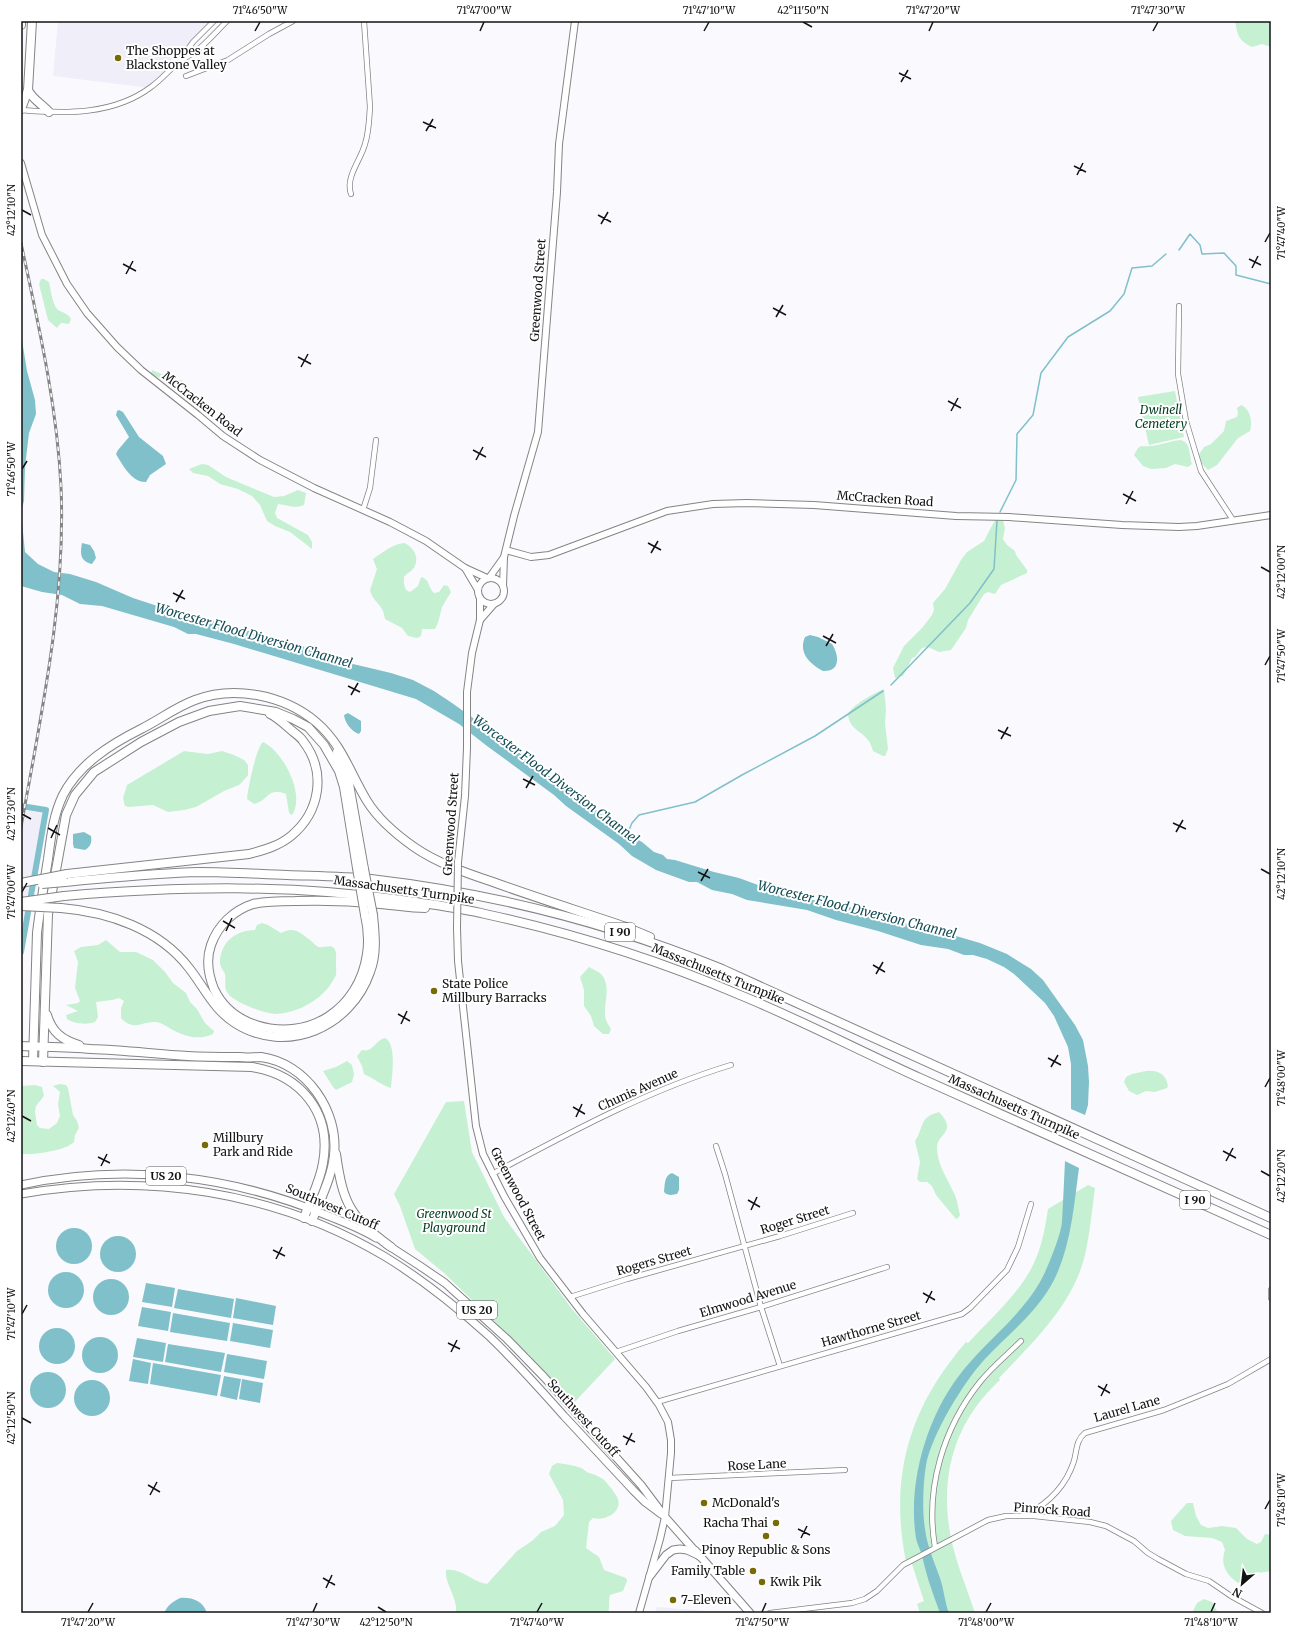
<svg xmlns="http://www.w3.org/2000/svg" width="1292" height="1634" font-family="Merriweather,serif">
  <rect width="100%" height="100%" fill="#fafafe"/>
  <g fill="#efeef9">
    <polygon points="58,21 214,21 178,63 150,88 53,76"/>
    <polygon points="21,810 43,813 21,933"/>
    <polygon points="657,1607 731,1613 655,1613"/>
  </g>
  <g fill="#c5f0d2">
    <path d="M1235 21H1271V47L1262 44 1252 47C1238 40 1238 36 1235 21Z"/>
    <path d="M41 279H44L49 282C51 290 52 304 58 310 63 313 68 313 71 319L69 324 61 323 57 328 48 320 39 284Z"/>
    <path d="M152 370 171 378 181 380 186 383V386C179 388 157 378 151 373Z"/>
    <polygon points="1175,391 1184,437 1149,445 1138,397"/>
    <path d="M1241 405C1250 409 1253 421 1250 431L1238 438 1217 465 1208 470 1200 462 1198 456 1204 447 1211 444 1224 431 1226 421 1237 417 1238 413 1237 408Z"/>
    <path d="M1181 440C1191 443 1189 455 1192 464L1188 467 1175 464 1166 468 1151 469 1143 466 1134 455 1138 448 1141 446C1155 448 1168 441 1181 440Z"/>
    <path d="M202 464 208 465 226 477 274 497 284 496 298 490 306 493 304 505C295 509 287 505 278 504L275 513 277 518 308 535 312 542V549L290 532 275 526 267 521 260 505 252 496 238 489 220 484 208 476 193 473 189 469Z"/>
    <polygon points="1002,517 1005,528 1003,539 1007,545 1015,551 1016,555 1027,570 1027,573 1001,585 995,594 988,592 984,594 968,620 966,628 951,650 939,652 928,647 922,648 915,657 912,658 903,676 895,678 893,668 904,646 922,628 932,615 934,610 933,603 945,589 961,560 967,552 984,541 995,520"/>
    <path d="M404 543C415 547 421 561 412 570 409 573 406 574 404 577V584L406 590 410 592 418 586 421 577C430 579 428 588 434 593L439 592 444 585 448 586 451 592 442 607 438 623 435 629H422L421 636 417 638 408 636 402 628 385 619C383 603 373 603 370 590L377 569 373 559C383 552 393 544 404 543Z"/>
    <path d="M884 689 886 709 885 723 888 749 885 756H883L873 751C869 731 850 733 848 715 851 705 875 693 884 689Z"/>
    <path d="M263 742C283 751 306 795 292 815L289 813 286 794C268 786 268 801 254 804L247 799C248 788 256 748 263 742Z"/>
    <polygon points="184,751 208,754 222,751 234,755 244,760 248,765 248,775 244,780 239,785 224,791 196,807 184,810 168,812 153,805 129,807 125,806 123,798 127,785"/>
    <path d="M262 923 268 925 281 933C293 926 300 932 310 940 313 942 315 946 319 947 324 948 330 944 334 948 337 952 336 958 336 963 336 967 337 974 335 977 325 998 299 1013 276 1014 265 1014 232 1002 227 992 224 988 226 980 225 974 224 971 220 967 220 963 220 942 236 930 255 930L257 925Z"/>
    <path d="M106 940 120 952H136L153 960 165 972 173 983 186 993 190 1002 197 1009 205 1023 214 1031 213 1034C198 1041 184 1036 171 1029 166 1026 162 1023 156 1022 142 1021 134 1032 121 1018V1008L124 1001 119 998 112 1000 96 1002 98 1017 95 1022C87 1025 74 1024 67 1019L66 1015 78 1011 66 1005 78 1003 80 1001 75 988 78 962 74 951 81 947 98 945Z"/>
    <path d="M589 967C592 969 597 971 600 973 612 985 604 1001 605 1014 605 1020 608 1024 611 1029L609 1034H603L594 1026 591 1016 584 1006V990L580 977Z"/>
    <path d="M385 1038C397 1044 392 1076 391 1088 383 1086 373 1078 364 1074L362 1066 357 1056 362 1050C373 1053 375 1040 385 1038Z"/>
    <polygon points="347,1061 352,1065 354,1074 352,1082 336,1090 333,1087 323,1071 336,1067"/>
    <path d="M1146 1071C1158 1070 1166 1074 1168 1086L1167 1088 1155 1092 1146 1091 1137 1095 1129 1091 1124 1082 1126 1077 1132 1074Z"/>
    <path d="M60 1084 66 1085 68 1088 73 1115 77 1121 79 1128 75 1135 74 1142C65 1151 33 1155 21 1154V1086L35 1085 42 1087 44 1096 36 1106 35 1112 37 1125 40 1128 49 1129 57 1123 60 1116 58 1104 60 1092 53 1086Z"/>
    <polygon points="464,1101 472,1152 504,1217 572,1309 615,1359 571,1406 530,1356 444,1273 415,1249 400,1206 394,1194 446,1102"/>
    <path d="M939 1112C958 1132 938 1133 937 1147 937 1164 946 1176 953 1191 957 1198 958 1207 960 1215L959 1217 956 1219 936 1195 932 1186 927 1182H920L917 1179 920 1162 915 1141C925 1126 918 1118 939 1112Z"/>
    <path d="M1088 1185 1095 1188C1092 1210 1090 1233 1085 1255 1073 1305 1033 1342 999 1378L1000 1380C954 1422 939 1477 951 1538 956 1563 967 1588 975 1613H920L917 1604 924 1601 911 1561 906 1562C889 1476 909 1408 966 1342L968 1343C989 1320 1021 1292 1034 1263 1042 1246 1045 1228 1048 1209Z"/>
    <path d="M557 1463C565 1464 573 1465 581 1468 584 1469 586 1472 589 1473 594 1474 598 1476 603 1479 608 1484 615 1492 618 1499 622 1513 604 1521 593 1518L589 1522 586 1548 599 1557 604 1570 626 1578 627 1581 623 1591 610 1595C608 1602 610 1607 608 1613H456C458 1597 444 1583 446 1570 462 1568 474 1583 487 1584L517 1551 532 1541 541 1532 555 1526 564 1515 563 1500 549 1474 552 1466Z"/>
    <path d="M1187 1503H1193L1196 1516 1201 1525 1208 1528 1222 1526 1236 1528 1247 1539 1257 1544 1261 1542 1265 1534 1271 1535V1571L1252 1574 1238 1583C1226 1575 1220 1564 1225 1550L1222 1542 1212 1538 1185 1536 1173 1530 1171 1521Z"/>
    <polygon points="1204,1599 1212,1602 1218,1613 1192,1613 1197,1603"/>
  </g>
  <g fill="#80c0ca">
    <polygon points="21,334 27,371 35,400 36,414 29,433 25,467 24,501 21,512 25,552 38,564 54,572 70,574 96,582 133,598 179,613 207,618 275,639 316,650 353,664 391,673 413,680 434,691 452,703 501,738 537,767 611,821 626,837 630,839 635,838 642,842 654,852 663,855 667,859 675,860 714,872 739,878 758,885 771,887 802,898 855,908 894,921 932,929 980,943 1007,954 1031,969 1043,980 1075,1025 1083,1040 1088,1066 1089,1082 1088,1105 1085,1115 1071,1109 1071,1064 1068,1047 1054,1016 1045,1003 1014,974 1004,967 987,959 973,955 964,955 948,949 921,945 878,931 836,920 807,910 747,900 732,894 712,890 697,882 689,882 656,870 632,856 619,844 566,806 554,795 487,746 459,724 416,699 234,644 196,634 188,634 174,627 102,606 80,604 62,595 42,592 21,586"/>
    <path d="M119 410 123 412 139 437 163 456 166 464 150 475 146 482C132 483 122 464 116 454L118 450 129 437 116 415 117 411Z"/>
    <path d="M82 543 90 545 94 551 96 558 92 564C80 561 80 554 82 543Z"/>
    <path d="M810 635 818 637 832 644C839 655 841 672 823 671 810 664 798 653 805 637Z"/>
    <path d="M348 713 361 721V731L359 734C351 731 345 723 344 715Z"/>
    <path d="M84 832 91 836C92 842 91 846 85 850L74 848 73 844V834Z"/>
    <path d="M1065 1161 1079 1168C1074 1205 1071 1246 1054 1280 1038 1312 1008 1334 984 1360 963 1383 932 1434 926 1465 923 1484 922 1510 925 1529 927 1546 935 1564 941 1581 944 1591 945 1603 949 1613H940C933 1594 926 1575 922 1555 920 1549 917 1544 916 1538 907 1481 928 1412 965 1368 989 1339 1021 1315 1040 1282 1047 1270 1061 1235 1062 1222 1063 1202 1064 1182 1065 1161Z"/>
    <path d="M672 1173 679 1177V1190L677 1194C672 1195 668 1196 664 1192 665 1184 664 1176 672 1173Z"/>
    <circle cx="74" cy="1246" r="18"/>
    <circle cx="118" cy="1254" r="18"/>
    <circle cx="66" cy="1290" r="18"/>
    <circle cx="111" cy="1297" r="18"/>
    <polygon points="146,1283 175,1288 172,1307 142,1302"/>
    <polygon points="178,1289 234,1299 231,1318 174,1308"/>
    <polygon points="236,1298 276,1306 273,1325 233,1318"/>
    <polygon points="142,1307 171,1312 168,1331 138,1326"/>
    <polygon points="173,1313 230,1323 227,1341 170,1332"/>
    <polygon points="233,1323 273,1330 270,1348 230,1341"/>
    <circle cx="57" cy="1346" r="18"/>
    <circle cx="100" cy="1355" r="18"/>
    <polygon points="137,1338 166,1343 163,1362 133,1357"/>
    <polygon points="168,1344 225,1353 221,1372 165,1362"/>
    <polygon points="227,1354 267,1361 264,1379 224,1372"/>
    <polygon points="133,1359 151,1363 148,1384 129,1381"/>
    <polygon points="153,1363 221,1375 217,1396 150,1384"/>
    <circle cx="48" cy="1390" r="18"/>
    <polygon points="224,1376 241,1379 237,1400 220,1396"/>
    <polygon points="242,1379 263,1383 260,1403 239,1399"/>
    <circle cx="92" cy="1398" r="18"/>
    <path d="M180 1598C192 1597 203 1601 207 1613H164C168 1605 172 1602 180 1598Z"/>
  </g>
  <g fill="none" stroke-linecap="round" stroke-linejoin="round">
    <g stroke="#80c0ca" stroke-width="1.5">
      <polyline points="1179,250 1190,234 1200,245 1202,254 1224,253 1236,266 1236,275 1271,284"/>
      <polyline points="1000,512 1016,480 1017,434 1033,415 1041,373 1068,337 1110,311 1124,294 1132,268 1152,266 1166,254"/>
      <polyline points="891,685 970,603 994,569 997,521"/>
      <polyline points="626,837 632,823 639,815 695,802 742,775 815,736 883,691"/>
    </g>
    <polyline stroke="#80c0ca" stroke-width="6" points="21,806 46,810 21,952"/>
    <g stroke="#848487" stroke-width="6">
      <g id="street">
        <polyline points="179,62 193,42 214,21"/>
        <polyline points="186,76 228,60 269,34 293,21"/>
        <path d="M21 110C65 114 114 115 151 87 161 80 169 70 178 63 186 57 194 53 201 47 210 39 218 30 227 21"/>
        <path d="M351 194C345 177 361 160 365 144 369 132 369 120 370 107L364 21"/>
        <polyline points="1179,306 1178,374 1186,421 1201,471 1233,520"/>
        <polyline points="363,510 370,488 376,440"/>
        <polyline points="716,1146 725,1174 761,1307 780,1366"/>
        <path d="M492 1174C569 1133 648 1090 731 1065"/>
        <polyline points="1271,1290 1271,1298"/>
        <polyline points="570,1297 627,1279 780,1236 853,1213"/>
        <polyline points="616,1352 678,1331 761,1307 887,1267"/>
        <polyline points="657,1402 962,1314 970,1308 1007,1270 1018,1247 1031,1204"/>
        <polyline points="669,1478 845,1470"/>
        <path d="M1026 1515C1049 1503 1066 1486 1074 1461 1077 1450 1076 1440 1085 1433L1164 1410 1228 1384 1271 1359"/>
        <path d="M935 1547C925 1489 943 1428 980 1382 992 1367 1007 1355 1021 1341"/>
        <polyline points="770,1613 852,1603 865,1599 877,1591 903,1565 988,1520 1006,1516 1034,1516 1090,1522 1106,1526 1134,1541 1148,1553 1158,1559 1186,1574 1209,1581 1231,1596 1262,1613"/>
      </g>
    </g>
    <g stroke="#848487" stroke-width="8">
      <g id="secondary">
        <polyline points="21,163 42,235 67,284 87,313 117,347 141,370 198,415 223,436 260,460 314,488 390,522 426,541 465,568 487,578"/>
        <polyline points="506,550 531,557 549,555 667,511 713,504 747,503 814,505 956,516 1009,517 1122,525 1179,527 1197,526 1271,515"/>
        <polyline points="465,568 478,590"/>
        <circle cx="491" cy="591" r="13"/>
        <polyline points="489,578 504,557"/>
        <polyline points="503,586 504,557 514,516 538,432 557,192 559,144 575,21"/>
        <polyline points="480,620 494,604"/>
        <polyline points="458,862 465,796 467,748 467,692 472,653 480,620 480,598"/>
        <polyline points="457,928 458,961 476,1126 483,1154 504,1196 540,1258 583,1314 646,1387 659,1405 668,1422 671,1440 671,1453 665,1517 660,1539 639,1613"/>
      </g>
    </g>
    <g stroke="#848487" stroke-width="9">
      <g id="primary">
        <path d="M21 1185C124 1163 230 1175 326 1215 343 1222 360 1228 376 1238"/>
        <path d="M21 1194C144 1172 275 1191 384 1256 422 1279 457 1307 490 1337 516 1362 540 1389 564 1416 587 1441 610 1465 633 1490L645 1502 661 1514"/>
        <polyline points="386,1244 420,1266 445,1283 507,1339 544,1377 641,1485 665,1517 695,1551"/>
        <polyline points="650,1576 666,1555 673,1550 680,1549 687,1550 700,1556 750,1613"/>
      </g>
    </g>
    <g stroke="#848487" stroke-width="10">
      <g id="highway">
        <path d="M32 21 28 90C32 99 42 104 49 112"/>
        <polyline points="21,25 21,21"/>
        <polyline points="21,109 28,90"/>
        <polyline points="337,752 349,784 364,869"/>
        <path d="M67 874 249 854C264 850 279 846 291 836 320 812 327 772 303 741 300 736 294 733 290 729 283 723 278 718 270 714"/>
        <path d="M65 882C110 878 154 873 199 872 229 872 258 874 287 875 315 876 343 876 371 879 491 893 610 923 722 969L1271 1218"/>
        <path d="M64 896C181 886 292 884 409 901 434 905 460 908 485 914 572 933 658 960 740 995 801 1020 860 1051 920 1078 1037 1131 1154 1183 1271 1235"/>
        <path d="M61 908C109 912 159 929 189 968 204 987 214 1010 235 1023 287 1056 351 1027 370 972 377 954 375 935 373 915"/>
        <path d="M365 915C368 928 369 941 367 954 359 1009 309 1042 256 1025 237 1019 222 1006 214 989 208 974 206 959 211 945 218 925 234 910 253 904 267 901 282 901 295 901 324 900 352 901 380 904 395 905 410 908 425 908"/>
        <path d="M47 1015C52 1032 62 1040 79 1045"/>
        <path d="M21 1046C44 1047 68 1047 91 1049 123 1050 155 1054 188 1056 205 1057 222 1057 240 1057 246 1058 254 1057 261 1057 306 1063 339 1111 334 1155 332 1177 320 1200 312 1221"/>
        <path d="M21 1061 252 1067C301 1075 332 1113 323 1163 320 1182 310 1200 304 1218"/>
        <path d="M33 1061 37 933C40 908 44 884 48 859 51 837 53 816 63 795 79 764 111 744 141 729 159 720 176 707 195 700 234 685 284 695 316 722 342 744 350 773 367 801 378 819 397 835 414 847 437 863 466 873 493 882 537 898 582 912 626 927L650 937"/>
        <polyline points="43,1062 48,914 66,815 75,795 94,772 141,742 179,722 209,711 240,706 276,712 293,719 308,727 324,745 339,771 344,787 357,868"/>
        <path d="M336 1154C343 1204 350 1217 391 1247"/>
        <polyline points="695,1551 700,1556"/>
      </g>
    </g>
    <use href="#street" stroke="#fff" stroke-width="4.5"/>
    <use href="#secondary" stroke="#fff" stroke-width="6"/>
    <use href="#primary" stroke="#fff" stroke-width="7"/>
    <use href="#highway" stroke="#fff" stroke-width="8"/>
    <g stroke="#858587" stroke-width="3">
      <path id="rail" d="M21 243C38 323 57 404 61 487 66 601 41 715 21 827"/>
    </g>
    <use href="#rail" stroke="#fff" stroke-width="1.5" stroke-dasharray="4.5" stroke-linecap="butt"/>
    <g stroke="#848487" stroke-width="8" stroke-linecap="butt">
      <polyline id="secondary-bridge" points="457,928 458,862"/>
    </g>
    <g stroke="#848487" stroke-width="10" stroke-linecap="butt">
      <g id="highway-bridge">
        <polyline points="357,868 365,915"/>
        <polyline points="364,869 373,915"/>
        <polyline points="21,883 67,874"/>
        <polyline points="42,884 65,882"/>
        <polyline points="21,902 64,896"/>
        <polyline points="21,906 61,908"/>
      </g>
    </g>
    <use href="#secondary-bridge" stroke="#fff" stroke-width="6"/>
    <use href="#highway-bridge" stroke="#fff" stroke-width="8"/>
  </g>
  <path fill="none" stroke="#121213" stroke-width="1.5" d="M803 22 812 27M255 31 260 22M480 31 484 22M704 31 709 22M929 31 933 22M1153 31 1158 22M899 73 911 79M901 82 908 70M423 122 436 128M426 131 433 119M1074 166 1086 172M1077 175 1083 163M22 210 31 215M598 215 611 222M601 224 608 212M1265 242 1270 233M1249 259 1261 265M123 264 136 271M1252 268 1258 256M126 274 133 261M773 308 786 315M776 317 783 305M298 357 311 364M301 367 308 354M948 401 961 408M951 411 958 398M473 450 486 457M476 460 483 447M22 469 27 461M1123 494 1136 501M1126 504 1133 491M648 543 661 550M651 553 658 541M1261 567 1270 572M173 593 185 599M176 602 183 590M823 636 836 643M826 646 833 634M1265 665 1270 656M348 686 360 692M351 695 358 683M998 730 1011 736M1001 739 1008 727M523 779 535 785M526 788 533 776M22 814 31 819M1173 823 1186 829M48 828 60 835M1176 832 1183 820M51 838 57 825M1261 869 1270 874M698 872 710 878M701 881 708 869M22 892 27 883M223 921 235 928M226 931 232 918M873 965 885 972M876 974 883 962M398 1014 410 1021M401 1024 407 1011M1048 1058 1061 1065M1051 1067 1058 1055M1265 1087 1270 1078M573 1107 585 1114M22 1116 31 1121M576 1117 582 1104M1223 1151 1236 1158M98 1157 110 1163M1226 1161 1233 1148M101 1166 107 1154M1261 1171 1270 1176M748 1200 760 1207M751 1210 757 1197M273 1250 285 1256M276 1259 282 1247M923 1293 935 1300M926 1303 932 1291M22 1314 27 1305M448 1343 460 1349M451 1352 457 1340M1098 1386 1110 1393M1101 1396 1107 1384M22 1418 31 1423M623 1436 635 1442M626 1445 632 1433M148 1485 160 1492M150 1495 157 1482M1265 1509 1270 1500M798 1529 810 1535M801 1538 807 1526M323 1578 335 1585M326 1588 332 1575M378 1607 386 1612M88 1612 93 1603M313 1612 317 1603M537 1612 542 1603M762 1612 766 1603M986 1612 991 1603M1211 1612 1215 1603"/>
  <g fill="#766b04" stroke="#fff" stroke-width="1.5">
    <circle cx="118" cy="58" r="4"/>
    <circle cx="434" cy="991" r="4"/>
    <circle cx="205" cy="1145" r="4"/>
    <circle cx="704" cy="1503" r="4"/>
    <circle cx="776" cy="1523" r="4"/>
    <circle cx="766" cy="1536" r="4"/>
    <circle cx="753" cy="1571" r="4"/>
    <circle cx="762" cy="1582" r="4"/>
    <circle cx="673" cy="1600" r="4"/>
  </g>
  <g text-anchor="middle" stroke-width="4" stroke-linejoin="round" paint-order="stroke">
    <g fill="#fff" stroke="#59595a" stroke-width="1">
      <rect x="605" y="923" width="30" height="18" rx="3"/>
      <rect x="146" y="1167" width="40" height="18" rx="3"/>
      <rect x="1180" y="1191" width="30" height="18" rx="3"/>
      <rect x="457" y="1301" width="40" height="18" rx="3"/>
    </g>
    <g font-size="11" font-weight="bold" fill="#121213">
      <text x="620" y="936">I 90</text>
      <text x="166" y="1180">US 20</text>
      <text x="1195" y="1204">I 90</text>
      <text x="477" y="1314">US 20</text>
    </g>
    <g font-size="12" fill="#121213" stroke="#fff" text-anchor="start">
      <text x="126" y="55">The Shoppes at<tspan x="126" dy="14">Blackstone Valley</tspan></text>
      <text x="442" y="988">State Police<tspan x="442" dy="14">Millbury Barracks</tspan></text>
      <text x="213" y="1142">Millbury<tspan x="213" dy="14">Park and Ride</tspan></text>
      <text x="712" y="1507">McDonald's</text>
      <text x="768" y="1527" text-anchor="end">Racha Thai</text>
      <text x="766" y="1554" text-anchor="middle">Pinoy Republic &amp; Sons</text>
      <text x="745" y="1575" text-anchor="end">Family Table</text>
      <text x="770" y="1586">Kwik Pik</text>
      <text x="681" y="1604">7-Eleven</text>
    </g>
    <g font-size="12" fill="#121213" stroke="#fff">
      <text transform="translate(538 290) rotate(-86)" y="4">Greenwood Street</text>
      <text transform="translate(202 404) rotate(38)" y="4">McCracken Road</text>
      <text transform="translate(885 499) rotate(4)" y="4">McCracken Road</text>
      <text transform="translate(451 824) rotate(-86)" y="4">Greenwood Street</text>
      <text transform="translate(404 890) rotate(8)" y="4">Massachusetts Turnpike</text>
      <text transform="translate(718 974) rotate(22)" y="4">Massachusetts Turnpike</text>
      <text transform="translate(638 1090) rotate(-24)" y="4">Chunis Avenue</text>
      <text transform="translate(1014 1107) rotate(24)" y="4">Massachusetts Turnpike</text>
      <text transform="translate(518 1194) rotate(62)" y="4">Greenwood Street</text>
      <text transform="translate(332 1207) rotate(23)" y="4">Southwest Cutoff</text>
      <text transform="translate(795 1220) rotate(-17)" y="4">Roger Street</text>
      <text transform="translate(654 1261) rotate(-16)" y="4">Rogers Street</text>
      <text transform="translate(748 1299) rotate(-17)" y="4">Elmwood Avenue</text>
      <text transform="translate(871 1329) rotate(-16)" y="4">Hawthorne Street</text>
      <text transform="translate(1127 1409) rotate(-16)" y="4">Laurel Lane</text>
      <text transform="translate(583 1418) rotate(48)" y="4">Southwest Cutoff</text>
      <text transform="translate(757 1465) rotate(-3)" y="4">Rose Lane</text>
      <text transform="translate(1052 1510) rotate(4)" y="4">Pinrock Road</text>
    </g>
    <g font-size="12" font-style="italic" fill="#013c1e" stroke="#fff">
      <text x="1161" y="414">Dwinell<tspan x="1161" dy="14">Cemetery</tspan></text>
      <text x="454" y="1218">Greenwood St<tspan x="454" dy="14">Playground</tspan></text>
    </g>
    <g font-size="13" font-style="italic" fill="#144c55" stroke="#fff">
      <text transform="translate(254 635) rotate(16)" y="5">Worcester Flood Diversion Channel</text>
      <text transform="translate(556 779) rotate(37)" y="5">Worcester Flood Diversion Channel</text>
      <text transform="translate(857 909) rotate(14)" y="5">Worcester Flood Diversion Channel</text>
    </g>
  </g>
  <rect width="1292" height="1634" fill="none" stroke="#ffffff" stroke-width="44"/>
  <g transform="translate(1242 1584) rotate(208)" stroke="#ffffff" stroke-width="3" paint-order="stroke">
  <path d="M0-3L7 15L0 10L-7 15Z" fill="#121213"/>
  <text y="-6" font-size="11" font-weight="bold" text-anchor="middle" fill="#121213">N</text>
  </g>
  <rect x="22" y="22" width="1248" height="1590" fill="none" stroke="#121213" stroke-width="1.5"/>
  <g font-size="10" text-anchor="middle" fill="#121213">
    <text x="260" y="14">71°46'50"W</text>
    <text x="484" y="14">71°47'00"W</text>
    <text x="709" y="14">71°47'10"W</text>
    <text x="803" y="14">42°11'50"N</text>
    <text x="933" y="14">71°47'20"W</text>
    <text x="1158" y="14">71°47'30"W</text>
    <text transform="translate(11 210) rotate(-90)" y="4">42°12'10"N</text>
    <text transform="translate(1281 233) rotate(-90)" y="4">71°47'40"W</text>
    <text transform="translate(11 469) rotate(-90)" y="4">71°46'50"W</text>
    <text transform="translate(1281 572) rotate(-90)" y="4">42°12'00"N</text>
    <text transform="translate(1281 656) rotate(-90)" y="4">71°47'50"W</text>
    <text transform="translate(11 814) rotate(-90)" y="4">42°12'30"N</text>
    <text transform="translate(1281 874) rotate(-90)" y="4">42°12'10"N</text>
    <text transform="translate(11 892) rotate(-90)" y="4">71°47'00"W</text>
    <text transform="translate(1281 1078) rotate(-90)" y="4">71°48'00"W</text>
    <text transform="translate(11 1116) rotate(-90)" y="4">42°12'40"N</text>
    <text transform="translate(1281 1176) rotate(-90)" y="4">42°12'20"N</text>
    <text transform="translate(11 1314) rotate(-90)" y="4">71°47'10"W</text>
    <text transform="translate(11 1418) rotate(-90)" y="4">42°12'50"N</text>
    <text transform="translate(1281 1500) rotate(-90)" y="4">71°48'10"W</text>
    <text x="88" y="1626">71°47'20"W</text>
    <text x="313" y="1626">71°47'30"W</text>
    <text x="386" y="1626">42°12'50"N</text>
    <text x="537" y="1626">71°47'40"W</text>
    <text x="762" y="1626">71°47'50"W</text>
    <text x="986" y="1626">71°48'00"W</text>
    <text x="1211" y="1626">71°48'10"W</text>
  </g>
</svg>
